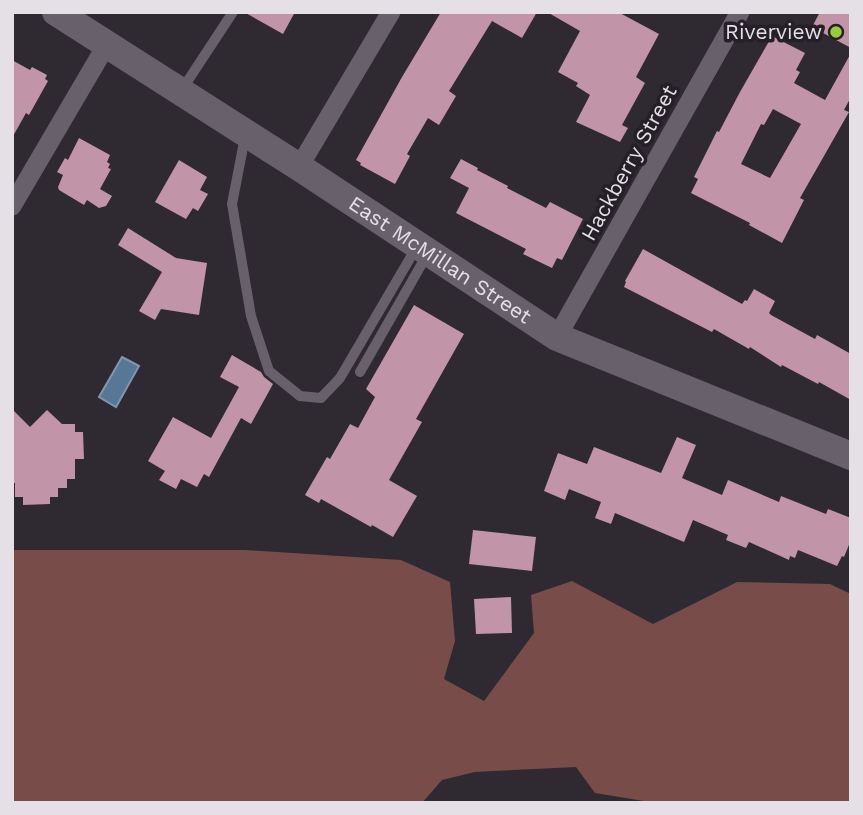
<svg xmlns="http://www.w3.org/2000/svg" width="863" height="815" font-family="'Work Sans',sans-serif">
  <rect width="100%" height="100%" fill="#2f2931"/>
  <polygon fill="#784c48" points="12,550 245,550 401,560 450,582 455,641 444,679 484,701 534,633 531,595 572,581 653,624 737,582 830,584 851,594 851,803 656,803 595,793 576,767 475,772 442,780 422,803 12,803"/>
  <polygon fill="#577796" stroke="#8196ae" stroke-width="2" points="122,357 139,366 116,407 99,397"/>
  <g fill="#c294a8" fill-rule="evenodd">
    <polygon points="244,12 295,12 283,34"/>
    <polygon points="441,12 537,12 522,38 492,21 449,91 456,96 439,125 428,118 407,154 410,156 395,184 360,165 361,163 356,160 402,77"/>
    <polygon points="547,12 618,12 659,34 636,77 645,83 622,125 628,128 620,142 576,122 590,95 576,86 578,83 558,72 580,31"/>
    <polygon points="820,12 851,12 851,48 812,27"/>
    <path d="M772 36 805 53 796 70 800 72 794 83 825 100 851 53V97L844 110 849 112 800 198 804 200 782 243 749 225 750 223 691 193 698 179 694 177 717 131 719 132 740 92ZM773 109 801 124 770 178 741 164 761 124 764 125Z"/>
    <polygon points="12,60 30,70 32,67 47,75 45,79 48,81 29,115 26,113 12,138"/>
    <polygon points="79,138 110,155 107,162 110,164 108,168 111,169 100,189 112,196 106,206 99,208 87,200 84,205 59,190 58,187 63,175 57,172 65,158 68,160"/>
    <polygon points="461,159 478,168 477,170 508,186 507,188 546,208 550,202 583,219 562,260 557,258 552,268 523,254 526,249 456,213 469,188 450,178"/>
    <polygon points="179,160 207,177 200,190 208,194 198,211 193,208 186,219 155,202"/>
    <polygon points="128,228 176,258 207,263 199,315 161,309 155,320 139,311 162,272 118,245"/>
    <polygon points="643,249 742,304 745,300 747,301 754,289 775,301 769,313 771,315 815,339 817,335 851,354 851,400 819,382 818,384 782,365 781,367 750,347 749,349 714,329 712,332 624,287 626,282 625,281"/>
    <polygon points="414,305 464,334 416,419 422,422 389,480 417,496 393,537 372,525 371,527 321,499 319,503 305,495 327,457 330,459 350,424 358,428 375,397 366,389"/>
    <polygon points="232,355 261,372 264,377 273,384 251,424 241,418 209,477 204,474 197,487 181,479 176,489 159,480 165,471 148,461 173,417 211,438 239,387 220,377"/>
    <polygon points="12,409 30,427 47,410 62,424 75,424 75,432 83,432 84,459 75,459 75,479 67,479 67,488 58,488 58,497 50,497 50,504 23,505 23,497 15,497 15,483 12,483"/>
    <polygon points="677,437 696,445 682,478 722,495 728,480 779,502 781,496 826,514 828,509 851,518 851,540 844,557 842,556 837,566 798,550 795,558 790,556 789,560 749,542 746,548 726,540 728,535 693,520 684,542 615,513 611,524 595,518 601,502 569,489 565,500 544,491 558,453 587,464 594,447 661,473"/>
    <polygon points="473,530 536,537 532,571 469,564"/>
    <polygon points="511,597 512,633 476,634 474,599"/>
  </g>
  <g fill="none" stroke-linecap="round" stroke-linejoin="round">
    <g stroke="#68616b" stroke-width="10">
      <polyline points="183,88 233,12"/>
      <polyline points="245,137 232,204 251,316 269,371 300,396 321,398 340,378 416,248"/>
      <polyline points="360,372 428,253"/>
    </g>
    <g stroke="#68616b" stroke-width="19">
      <polyline points="299,167 391,12"/>
      <polyline points="12,206 107,44"/>
      <polyline points="557,337 740,12"/>
    </g>
    <path stroke="#68616b" stroke-width="28" id="s1" d="M56 12 299 167 557 337 851 456"/>
  </g>
  <circle fill="#97cc38" stroke="#251f27" stroke-width="2.5" cx="836" cy="32" r="7"/>
  <g text-anchor="middle" stroke-width="7" stroke-linejoin="round" paint-order="stroke">
    <g font-size="21" fill="#e4e0e6" stroke="#251f27" text-anchor="end">
      <text x="822" y="39">Riverview</text>
    </g>
    <g font-size="21" fill="#e4e0e6" stroke="#251f27">
      <text transform="translate(629 163) rotate(-61)" y="7">Hackberry Street</text>
      <text dy="7" stroke="none"><textPath href="#s1" startOffset="457">East McMillan Street</textPath></text>
    </g>
  </g>
  <rect width="863" height="815" fill="none" stroke="#e4e0e6" stroke-width="28"/>
</svg>
